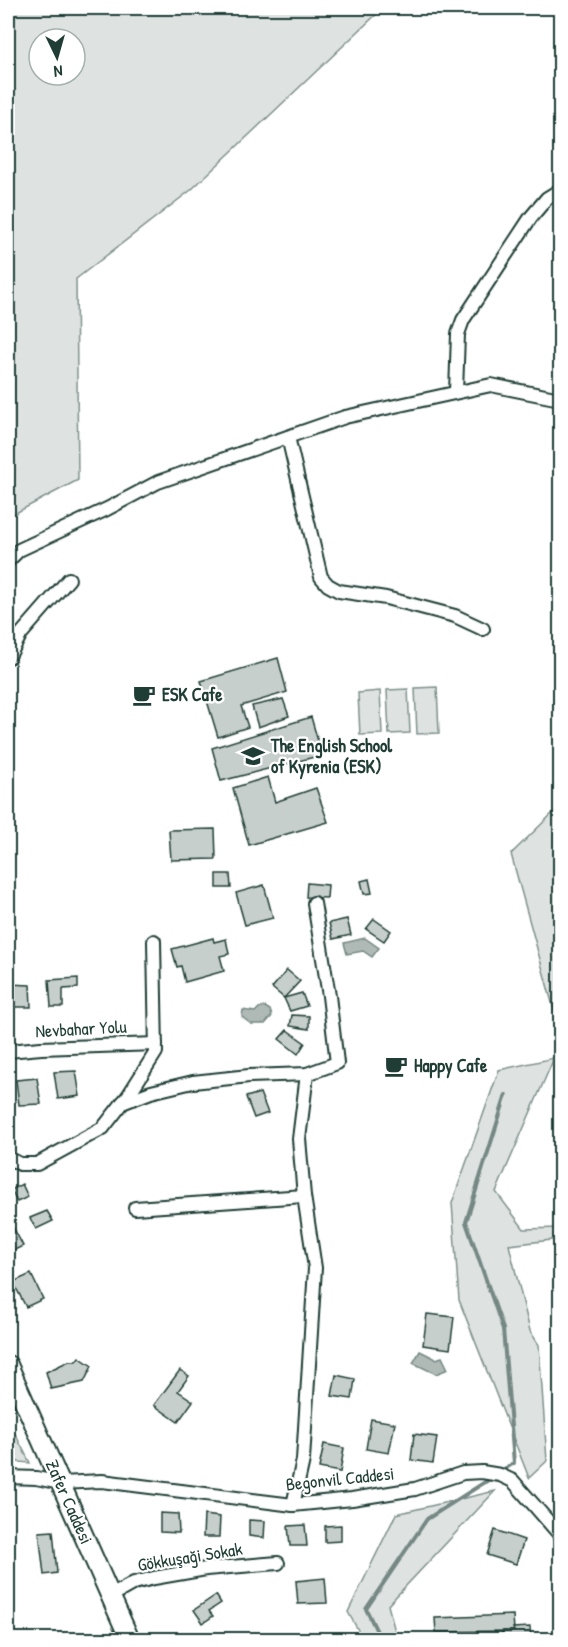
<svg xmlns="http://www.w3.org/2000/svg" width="568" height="1647" font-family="'Patrick Hand',sans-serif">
  <rect width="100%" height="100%" fill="#fff"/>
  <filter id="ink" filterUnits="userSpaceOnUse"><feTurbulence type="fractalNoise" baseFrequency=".0167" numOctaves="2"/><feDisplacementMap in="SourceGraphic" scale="12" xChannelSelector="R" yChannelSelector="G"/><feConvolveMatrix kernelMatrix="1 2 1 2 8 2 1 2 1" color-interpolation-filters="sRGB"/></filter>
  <g filter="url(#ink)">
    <g fill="#dee3e2" stroke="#7e908b" stroke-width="1.5" fill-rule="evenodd">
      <path d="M8 8H383L191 190 76 279 78 480 8 517ZM39 39H75V75H39Z"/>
      <polygon points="437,687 439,733 417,734 415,688"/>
      <polygon points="408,689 410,733 389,734 387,690"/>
      <polygon points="380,691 382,734 360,735 358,693"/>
      <polygon points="560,806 560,1032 511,854"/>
      <polygon points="554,1058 496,1192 524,1229 560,1228 560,1239 509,1245 530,1331 539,1345 547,1461 529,1478 459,1300 452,1203 499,1070"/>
      <polygon points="8,1420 30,1463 8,1461"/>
      <polygon points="495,1491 388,1605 397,1639 363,1639 348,1612 396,1514"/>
    </g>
    <g fill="#afbab7" stroke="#758883" stroke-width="1.5">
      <polygon points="365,938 379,948 372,957 363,951 347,954 344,943"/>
      <polygon points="265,1007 270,1010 272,1016 265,1024 251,1024 242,1017 243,1010 255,1012 259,1008"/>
      <polygon points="420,1351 436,1359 442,1357 448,1369 436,1374 413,1363"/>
    </g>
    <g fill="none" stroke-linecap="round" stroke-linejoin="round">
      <g stroke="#758883" stroke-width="4">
        <polyline points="501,1471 514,1463 503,1329 466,1222 506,1095"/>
        <polyline points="381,1640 366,1609 427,1519 493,1477"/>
      </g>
    </g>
    <g fill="#c7cfcc" stroke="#1f3d34" stroke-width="1.5">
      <polygon points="278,658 287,692 241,706 248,727 218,737 201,681"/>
      <polygon points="283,699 289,716 258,727 252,706"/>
      <polygon points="311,717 322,755 221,781 212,748"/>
      <polygon points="268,777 275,802 316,788 328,822 249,845 233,788"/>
      <polygon points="8,806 10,806 13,831 8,832"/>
      <polygon points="215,829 216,859 171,860 169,830"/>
      <polygon points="217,874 230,874 231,888 217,888"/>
      <polygon points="369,879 372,893 364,894 361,881"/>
      <polygon points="307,883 328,885 327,898 306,897"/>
      <polygon points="264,885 273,918 245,925 236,893"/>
      <polygon points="347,919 351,935 333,939 329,923"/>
      <polygon points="374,919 391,931 384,941 366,929"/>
      <polygon points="213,938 214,942 226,939 229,954 220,956 224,971 185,982 181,966 177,967 172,949"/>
      <polygon points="287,970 300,981 284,998 272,988"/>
      <polygon points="78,978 78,988 63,989 63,1007 51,1007 49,980"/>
      <polygon points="8,984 30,985 31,1007 8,1007"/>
      <polygon points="302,993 307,1006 290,1011 284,998"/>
      <polygon points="292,1015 309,1016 309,1029 290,1026"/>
      <polygon points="287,1030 305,1043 298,1054 279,1039"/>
      <polygon points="76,1071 80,1096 58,1099 54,1072"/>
      <polygon points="37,1078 41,1104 19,1105 16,1080"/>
      <polygon points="260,1093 268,1113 254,1118 246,1097"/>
      <polygon points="22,1184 28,1197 17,1202 11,1190"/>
      <polygon points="47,1211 53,1221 36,1229 30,1218"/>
      <polygon points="12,1225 23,1246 8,1253 8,1227"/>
      <polygon points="31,1274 43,1299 26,1307 13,1282"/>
      <polygon points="427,1314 454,1317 450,1349 423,1345"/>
      <polygon points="79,1357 92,1366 84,1382 51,1389 46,1372 69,1361 76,1361"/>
      <polygon points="180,1370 189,1376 178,1391 193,1401 178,1422 154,1405"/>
      <polygon points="336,1375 355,1379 352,1399 332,1396"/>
      <polygon points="371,1419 395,1423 389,1453 366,1449"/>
      <polygon points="414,1434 437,1437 433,1463 411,1460"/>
      <polygon points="324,1444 344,1448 340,1472 319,1468"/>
      <polygon points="160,1513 178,1514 179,1533 160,1532"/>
      <polygon points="204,1515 220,1517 219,1537 203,1537"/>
      <polygon points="249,1520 265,1521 264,1538 249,1536"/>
      <polygon points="305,1525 307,1546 290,1546 288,1526"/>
      <polygon points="341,1525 341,1541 325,1542 325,1526"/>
      <polygon points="495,1530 524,1540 516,1564 487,1555"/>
      <polygon points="53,1531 57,1573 44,1575 39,1532"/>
      <polygon points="325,1578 327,1603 298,1604 296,1581"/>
      <polygon points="216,1595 221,1603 209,1611 213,1616 203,1623 194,1610"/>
      <polygon points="513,1615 514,1631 436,1632 435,1618"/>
      <polygon points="530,1627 531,1640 504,1640 502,1631 514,1631 513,1628"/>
    </g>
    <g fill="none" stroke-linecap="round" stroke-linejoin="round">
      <g stroke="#1f3d34" stroke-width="16">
        <g id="street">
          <polyline points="456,392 458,334 463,320 531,217 547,198 560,190"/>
          <polyline points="288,437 321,577 328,585 339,591 386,598 455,616 483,629"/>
          <polyline points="8,561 19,550 107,509 158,482 345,417 491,385 560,399"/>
          <polyline points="8,658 21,634 69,579"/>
          <polyline points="8,1051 41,1048 156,1044"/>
          <polyline points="122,1103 151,1092 193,1082 249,1076 307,1074 337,1063 329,996 314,903"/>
          <polyline points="8,1158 20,1164 37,1164 103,1128 128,1096 156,1052 154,941"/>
          <polyline points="135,1208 304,1196"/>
          <polyline points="8,1477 36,1478 61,1483 102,1481 293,1505 352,1499 415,1489 463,1473 482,1472 500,1475 513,1481 560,1535"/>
          <polyline points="293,1505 303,1460 315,1268 304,1196 299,1139 307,1074"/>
          <polyline points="111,1596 134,1583 154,1578 206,1569 278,1563"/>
        </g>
      </g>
      <g stroke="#1f3d34" stroke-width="22">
        <polyline id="secondary" points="8,1365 130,1640"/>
      </g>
      <use href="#street" stroke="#fff" stroke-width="12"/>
      <use href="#secondary" stroke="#fff" stroke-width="18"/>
    </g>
  </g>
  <defs>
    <g id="cafe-bare" transform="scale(1.8)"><path d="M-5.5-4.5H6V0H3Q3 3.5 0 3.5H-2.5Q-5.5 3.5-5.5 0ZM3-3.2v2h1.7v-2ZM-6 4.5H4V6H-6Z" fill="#1f3d34" stroke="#fff" stroke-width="2.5" paint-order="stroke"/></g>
    <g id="school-bare" transform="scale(1.8)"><path d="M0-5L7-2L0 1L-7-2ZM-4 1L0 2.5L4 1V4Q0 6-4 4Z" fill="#1f3d34" stroke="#fff" stroke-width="2.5" paint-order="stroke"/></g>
  </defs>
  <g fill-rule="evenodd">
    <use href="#cafe-bare" x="144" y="695"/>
    <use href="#school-bare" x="253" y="756"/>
    <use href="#cafe-bare" x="396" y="1066"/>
  </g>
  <g text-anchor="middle" stroke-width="4.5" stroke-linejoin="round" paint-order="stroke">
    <g font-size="18" font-weight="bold" fill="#1f3d34" stroke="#fff" text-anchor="start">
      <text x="162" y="701">ESK Cafe</text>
      <text x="271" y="752">The English School<tspan x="271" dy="21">of Kyrenia (ESK)</tspan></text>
      <text x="414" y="1072">Happy Cafe</text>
    </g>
    <g font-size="18" fill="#1f3d34" stroke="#fff">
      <text transform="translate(81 1029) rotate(-3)" y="6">Nevbahar Yolu</text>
      <text transform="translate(340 1479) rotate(-6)" y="6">Begonvil Caddesi</text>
      <text transform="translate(69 1502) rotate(66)" y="6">Zafer Caddesi</text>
      <text transform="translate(190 1557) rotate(-9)" y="6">Gökkuşaği Sokak</text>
    </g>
  </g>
  <rect width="568" height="1647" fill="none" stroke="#fff" stroke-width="30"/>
  <rect x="15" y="15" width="538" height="1617" fill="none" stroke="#1f3d34" stroke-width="2" filter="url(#ink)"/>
  <g transform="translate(57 57) rotate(175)"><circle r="28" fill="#ffffff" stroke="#a5b1ae" stroke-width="1.5"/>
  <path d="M0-4.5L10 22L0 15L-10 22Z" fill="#1f3d34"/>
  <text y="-9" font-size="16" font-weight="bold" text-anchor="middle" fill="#1f3d34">N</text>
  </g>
</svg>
